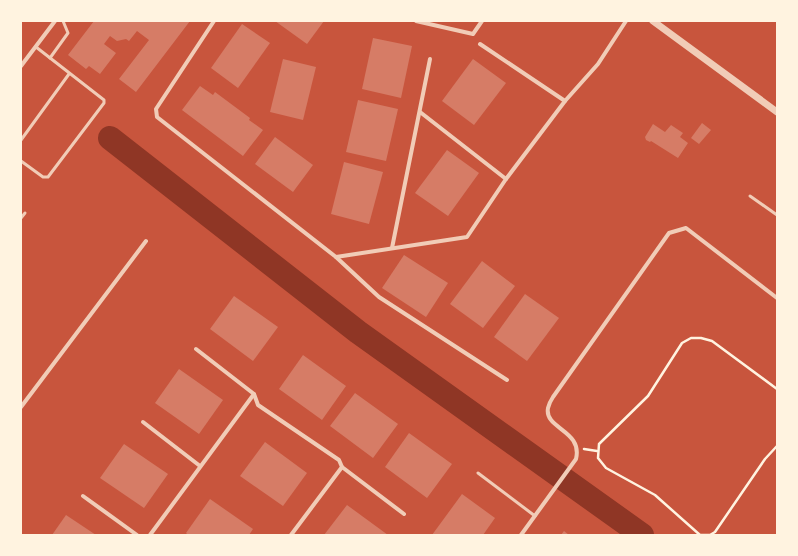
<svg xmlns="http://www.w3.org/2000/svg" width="798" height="556" font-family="'Zilla Slab',serif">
  <rect width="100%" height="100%" fill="#c8553d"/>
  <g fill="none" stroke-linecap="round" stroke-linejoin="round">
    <polyline stroke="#8f3625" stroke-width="24" points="110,138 358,332 642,535"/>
  </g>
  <g fill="#d67c66">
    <polygon points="94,21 190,21 136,92 119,79 149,40 137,31 129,41 126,39 117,41 110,36 104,44 116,53 100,74 89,66 86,69 68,55"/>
    <polygon points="275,21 324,21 307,44"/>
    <polygon points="242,24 270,43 238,88 211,68"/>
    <polygon points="373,38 412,46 401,98 362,89"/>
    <polygon points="283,59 316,67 303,120 270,112"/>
    <polygon points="473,59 506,83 474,125 442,101"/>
    <polygon points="200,86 213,95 215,92 250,118 249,120 263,130 243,156 182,110"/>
    <polygon points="358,100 398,109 386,161 346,152"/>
    <polygon points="702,123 711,130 699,144 691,138"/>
    <polygon points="653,124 665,132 671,125 683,133 680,137 688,143 678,158 651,141 650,142 646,140 645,137"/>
    <polygon points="275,137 313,165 293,192 255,164"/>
    <polygon points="447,150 479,173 448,216 415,193"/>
    <polygon points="344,162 383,172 369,224 331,214"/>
    <polygon points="404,255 448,283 426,317 382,288"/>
    <polygon points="482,261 515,286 483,328 450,304"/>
    <polygon points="525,294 559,318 527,361 494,337"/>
    <polygon points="234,296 278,327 253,361 210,329"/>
    <polygon points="303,355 346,386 322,420 279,389"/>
    <polygon points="179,369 223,400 199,434 155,403"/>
    <polygon points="355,393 398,424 373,458 330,426"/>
    <polygon points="409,433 452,464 427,498 385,467"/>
    <polygon points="265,442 307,473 283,506 240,476"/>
    <polygon points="124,444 168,474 144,508 100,478"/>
    <polygon points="462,494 495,518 483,535 432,535"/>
    <polygon points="210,499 253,529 249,535 188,535 186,533"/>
    <polygon points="347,505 388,535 324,535"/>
    <polygon points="66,515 96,535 52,535"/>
    <polygon points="564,531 569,535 561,535"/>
  </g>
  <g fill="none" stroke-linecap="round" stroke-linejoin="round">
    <g stroke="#fff3e0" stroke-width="2.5">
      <polyline points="777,389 712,341 701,338 691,338 682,343 648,396 599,444 598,458 606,468 655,495 700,535 710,535 715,532 765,459 777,446"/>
      <polyline points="584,449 597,451"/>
    </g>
    <g stroke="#f1ccb7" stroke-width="3">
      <polyline points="50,58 68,33 63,21"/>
      <polyline points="21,140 69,74"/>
      <polyline points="21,161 43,177 48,177 104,103 104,100 36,47"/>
      <polyline points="750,196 777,215"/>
      <polyline points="21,218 25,213"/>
      <polyline points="478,473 535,516"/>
    </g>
    <g stroke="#f1ccb7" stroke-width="4">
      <polyline points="214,21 156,109 157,117 336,257 379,297 507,380"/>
      <polyline points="416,21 473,34 482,21"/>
      <polyline points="21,66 55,21"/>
      <polyline points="565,101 598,64 626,21"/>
      <polyline points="420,112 506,179"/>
      <polyline points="392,248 430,59"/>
      <polyline points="336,257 467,237 506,179 565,101 480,44"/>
      <polyline points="196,349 254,394 258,405 339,460 342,467 291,535"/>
      <polyline points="21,407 146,241"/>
      <polyline points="143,422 200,466"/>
      <polyline points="342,467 404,514"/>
      <polyline points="83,496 137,535"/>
      <polyline points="150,535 254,394"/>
      <path d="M521 535 576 459C583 430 544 429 548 408 549 404 551 400 553 397L669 233 686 228 777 298"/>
    </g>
    <polyline stroke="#f1ccb7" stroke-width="7" points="653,21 777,112"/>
  </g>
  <rect width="798" height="556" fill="none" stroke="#fff3e0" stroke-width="44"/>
</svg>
